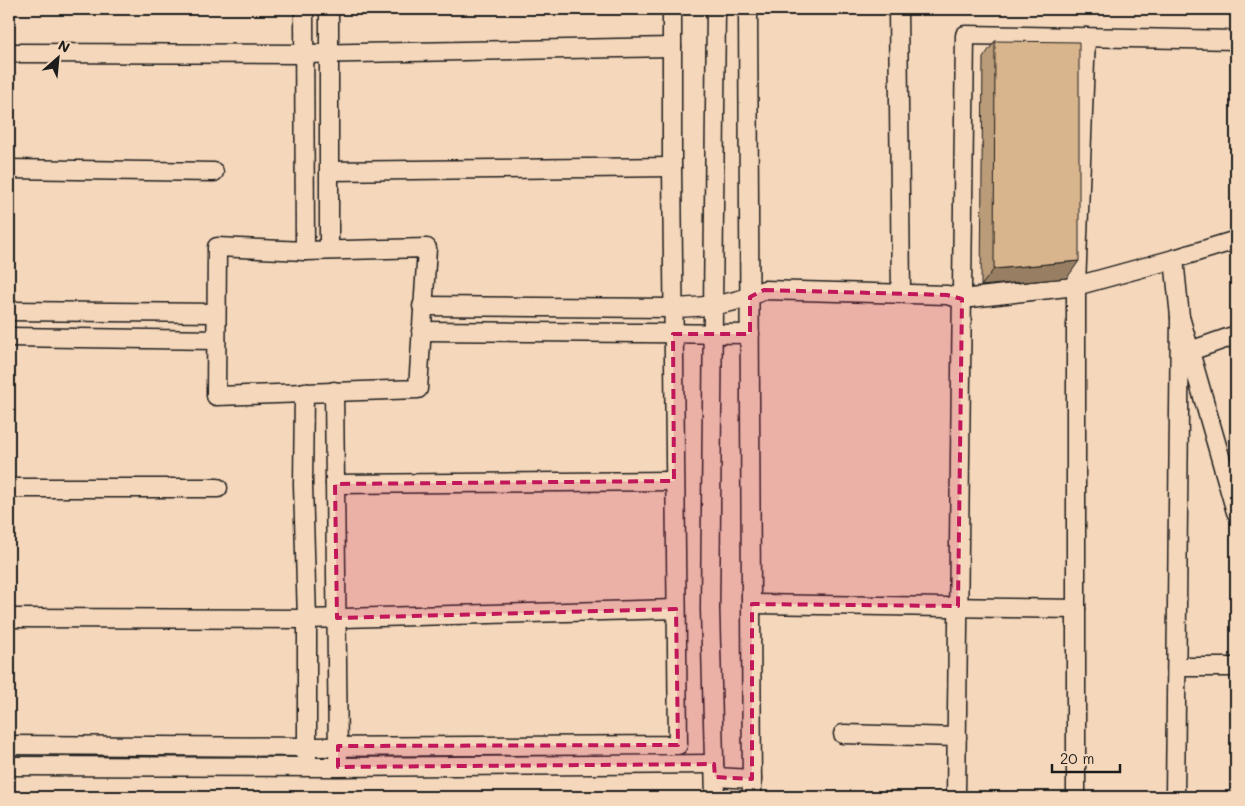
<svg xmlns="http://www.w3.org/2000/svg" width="1245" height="806" font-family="Mali,sans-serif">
  <rect width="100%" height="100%" fill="#f5d7bb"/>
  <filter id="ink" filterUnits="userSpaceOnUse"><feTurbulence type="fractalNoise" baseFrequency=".02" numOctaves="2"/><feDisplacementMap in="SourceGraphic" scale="10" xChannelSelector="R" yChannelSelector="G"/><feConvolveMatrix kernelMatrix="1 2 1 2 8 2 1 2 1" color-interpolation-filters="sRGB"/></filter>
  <g filter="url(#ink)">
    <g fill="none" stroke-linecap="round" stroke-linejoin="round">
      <g stroke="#1c1c1c" stroke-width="21">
        <g id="street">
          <polyline points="304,9 305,251"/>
          <polyline points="329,9 329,250"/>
          <polyline points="748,9 752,797"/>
          <polyline points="898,9 901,293"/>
          <polyline points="9,53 303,54 672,47"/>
          <polyline points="9,169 214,172"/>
          <polyline points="329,171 672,167"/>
          <polygon points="217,247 305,251 427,248 418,389 216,396"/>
          <polyline points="1174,259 1180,317 1236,512"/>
          <path d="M422 306 673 308C705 307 735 305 764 290L947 295 962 299 1076 286 1174 259 1236 240"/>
          <polyline points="9,311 216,313"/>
          <polyline points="421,331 750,334"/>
          <polyline points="9,337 216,340"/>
          <polyline points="1190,351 1236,335"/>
          <polyline points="334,391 338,756"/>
          <polyline points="304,392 303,485 307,619 307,757"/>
          <polyline points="335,484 674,481"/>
          <polyline points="9,488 218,488"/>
          <polyline points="752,604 1076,609"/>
          <polyline points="9,618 307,619 676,609"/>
          <polyline points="1177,667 1236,667"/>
          <polyline points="843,734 957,737"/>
          <polyline points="9,745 306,747 678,745 672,167 672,9"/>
          <polyline points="9,766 338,767 714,764"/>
          <polyline points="715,777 752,779"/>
          <polyline points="715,797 710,609 716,9"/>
          <polyline points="956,797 965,35 1236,40"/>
          <polyline points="1076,797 1076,286 1086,37"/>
          <polyline points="1175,797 1180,317"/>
        </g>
      </g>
      <use href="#street" stroke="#f5d7bb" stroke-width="18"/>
    </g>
    <polygon fill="#bb9c79" stroke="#1c1c1c" points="995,41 1067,278 981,286 983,58"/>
    <polygon fill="#987f63" stroke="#1c1c1c" points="1079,261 1067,278 981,286 994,269"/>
    <polygon fill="#d9b58d" stroke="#1c1c1c" points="995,41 1079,42 1079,261 994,269"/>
  </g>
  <path fill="#c2185b" fill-opacity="0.2" stroke="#c2185b" stroke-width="4" stroke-dasharray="10 6" stroke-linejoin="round" d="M764 290 947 295 962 299 958 606 752 604V779L715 777 714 764 338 767V746L678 745 676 609 337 618 335 484 674 481 673 334H750V297Z"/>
  <rect width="1245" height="806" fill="none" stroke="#f5d7bb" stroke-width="30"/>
  <rect x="15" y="15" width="1215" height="776" fill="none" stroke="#1c1c1c" stroke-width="2" filter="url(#ink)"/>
  <g transform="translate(58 58) rotate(27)" stroke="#f5d7bb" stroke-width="4" paint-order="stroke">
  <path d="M0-4L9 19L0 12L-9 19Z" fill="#1c1c1c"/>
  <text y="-8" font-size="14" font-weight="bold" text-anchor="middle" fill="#1c1c1c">N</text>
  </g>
  <path d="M1052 764v8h68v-8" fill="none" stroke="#1c1c1c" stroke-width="2.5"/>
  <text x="1060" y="764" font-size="15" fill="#1c1c1c" stroke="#f5d7bb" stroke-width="4" paint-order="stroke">20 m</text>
</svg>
